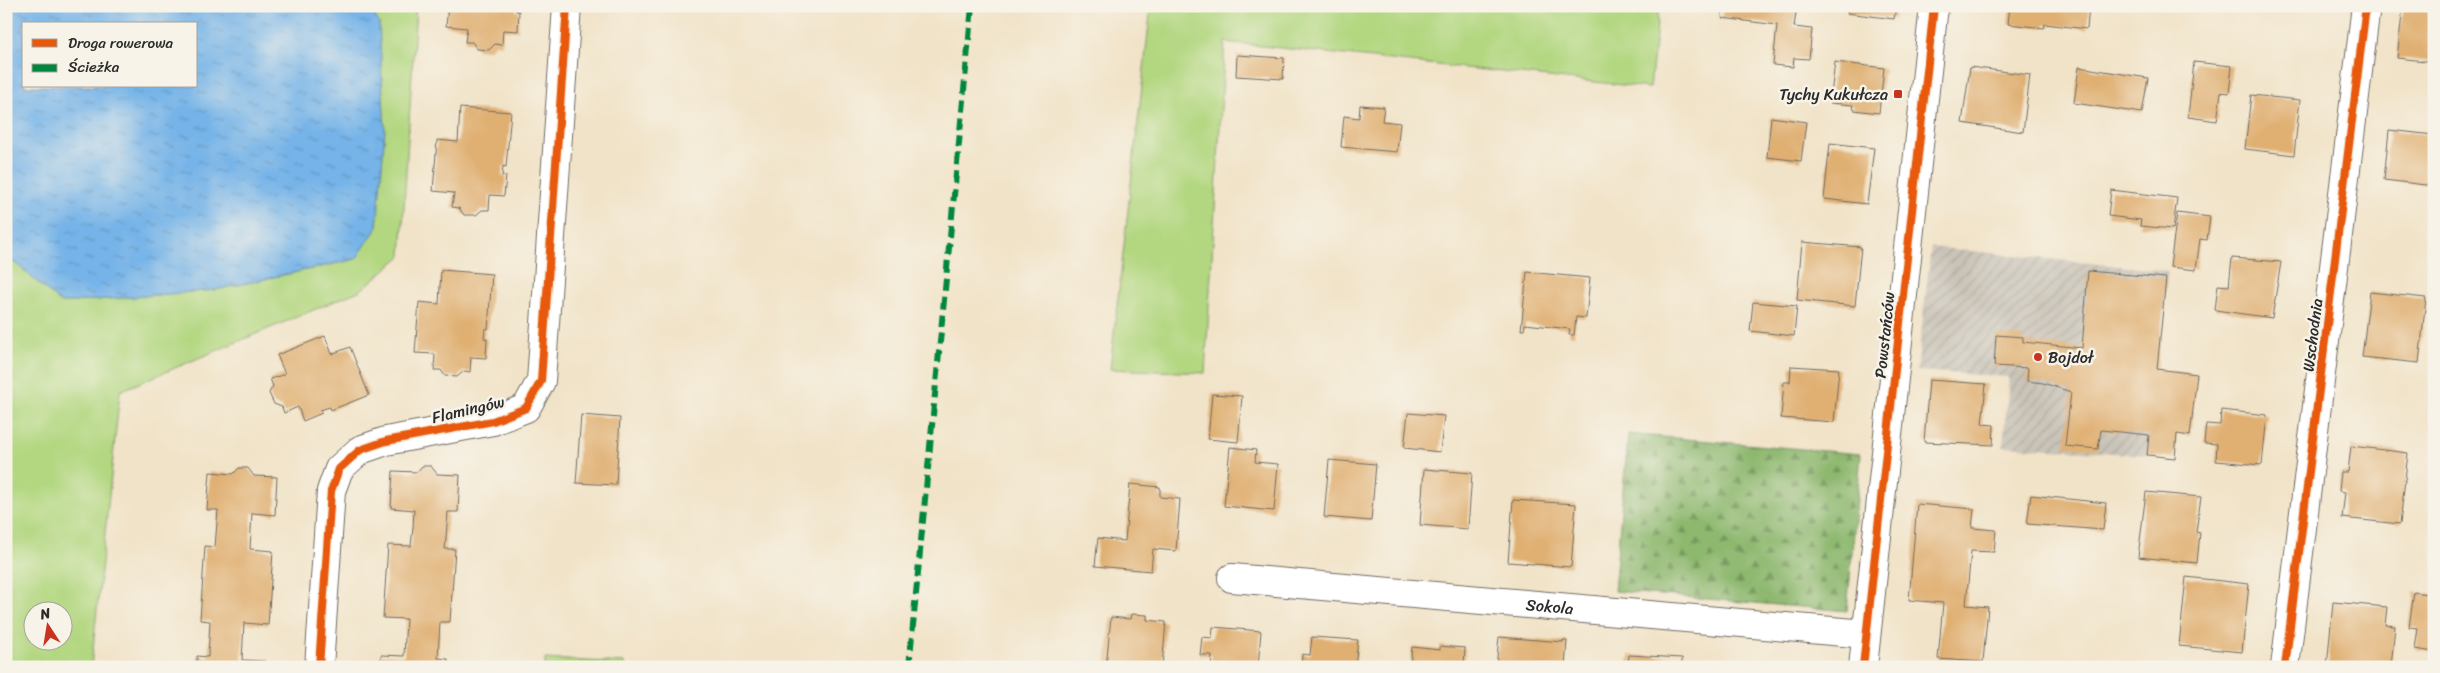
<svg xmlns="http://www.w3.org/2000/svg" width="2440" height="673" font-family="Sriracha,sans-serif">
  <defs>
    <pattern id="industrial-furrows" width="10" height="10" patternUnits="userSpaceOnUse" patternTransform="scale(1.25)"><rect width="10" height="10" fill="#c9c3b8"/><path d="M-1 1l2-2M0 10L10 0M9 11l2-2" fill="none" stroke="#ada89e"/></pattern>
    <pattern id="forest-firs" width="22" height="20" patternUnits="userSpaceOnUse" patternTransform="scale(1.25)"><rect width="22" height="20" fill="#8db86e"/><path d="M5 1l3.5 6h-7zM16 11l3.5 6h-7z" fill="#73965b"/></pattern>
    <pattern id="water-ripples" width="26" height="14" patternUnits="userSpaceOnUse" patternTransform="scale(1.25)"><rect width="26" height="14" fill="#75b3e8"/><path d="M2 4q2-2 4 0t4 0M15 11q2-2 4 0t4 0" fill="none" stroke="#6092bc"/></pattern>
  </defs>
  <rect width="100%" height="100%" fill="#f7f3e8"/>
  <filter id="ink" filterUnits="userSpaceOnUse"><feTurbulence type="fractalNoise" baseFrequency=".02" numOctaves="2"/><feDisplacementMap in="SourceGraphic" scale="10" xChannelSelector="R" yChannelSelector="G"/><feConvolveMatrix kernelMatrix="1 2 1 2 8 2 1 2 1" color-interpolation-filters="sRGB"/></filter>
  <filter id="wash" filterUnits="userSpaceOnUse"><feTurbulence type="fractalNoise" baseFrequency=".0096" numOctaves="4" result="noise"/><feDisplacementMap in="SourceGraphic" scale="20" xChannelSelector="R" yChannelSelector="G"/><feGaussianBlur stdDeviation="1.12" result="paint"/><feColorMatrix in="noise" values="0 0 0 0 0 0 0 0 0 0 0 0 0 0 0 0 0 1.4 0 .05"/><feComposite in="paint" operator="in"/></filter>
  <g filter="url(#wash)">
    <rect width="100%" height="100%" fill="#f1e3c8"/>
    <polygon fill="url(#industrial-furrows)" points="1931,247 2168,271 2147,455 2003,446 2009,377 1917,371"/>
    <g fill="#b2d780" stroke="#6e8156" fill-rule="evenodd">
      <path d="M369 6H416L401 256 361 290 120 391 91 667H6V257L18 265 61 303 215 290 356 259 379 23ZM32 610H62V640H32Z"/>
      <polygon points="1151,6 1659,6 1650,88 1225,42 1205,373 1110,369"/>
      <polygon points="545,659 625,663 625,667 545,667"/>
    </g>
    <polygon fill="url(#forest-firs)" stroke="#5c724c" points="1628,434 1861,454 1847,611 1614,591"/>
    <path fill="url(#water-ripples)" stroke="#506f8a" fill-rule="evenodd" d="M6 6H369L379 23 385 130 377 228 356 259 215 290 61 303 18 265 6 257ZM24 24H196V86H24Z"/>
    <g id="blocks">
      <g fill="#e0b073">
        <polygon points="448,6 516,6 516,11 519,11 518,31 503,30 502,45 495,44 489,50 477,49 472,42 465,42 467,28 446,26"/>
        <polygon points="1723,6 1797,6 1794,27 1812,29 1809,59 1794,58 1793,67 1773,65 1777,25 1722,18"/>
        <polygon points="1848,6 1896,6 1894,19 1847,13"/>
        <polygon points="2010,6 2089,6 2087,29 2045,24 2044,28 2008,24"/>
        <polygon points="2403,6 2434,10 2434,62 2397,58"/>
        <polygon points="1237,55 1284,58 1283,79 1236,76"/>
        <polygon points="1835,62 1884,68 1879,113 1854,110 1853,105 1830,103"/>
        <polygon points="2194,62 2232,66 2229,93 2221,92 2217,121 2188,117"/>
        <polygon points="1970,67 2030,75 2023,132 1962,123"/>
        <polygon points="2079,67 2148,78 2142,113 2074,103"/>
        <polygon points="2251,95 2300,100 2294,155 2245,149"/>
        <polygon points="1360,105 1384,107 1382,121 1400,123 1397,152 1341,147 1344,116 1359,118"/>
        <polygon points="460,108 511,112 506,167 503,166 502,176 506,176 504,196 490,195 489,210 482,210 476,215 464,215 459,208 452,207 454,193 433,191 437,140 458,142"/>
        <polygon points="1771,117 1806,122 1801,161 1767,157"/>
        <polygon points="2389,130 2434,135 2434,186 2384,180"/>
        <polygon points="1830,143 1874,148 1867,204 1824,199"/>
        <polygon points="2111,190 2177,198 2173,229 2140,226 2141,220 2108,216"/>
        <polygon points="2177,213 2210,217 2207,240 2200,239 2196,270 2170,267"/>
        <polygon points="1802,242 1861,247 1855,306 1797,300"/>
        <polygon points="2232,258 2281,262 2272,318 2215,310 2218,285 2229,286"/>
        <polygon points="441,270 492,274 488,329 485,329 484,338 487,339 486,358 471,357 470,372 464,371 457,377 445,376 441,370 434,370 435,354 415,353 419,302 439,304"/>
        <polygon points="2088,271 2166,278 2157,369 2197,374 2190,436 2177,434 2175,458 2147,455 2149,435 2101,430 2098,449 2065,446 2071,392 2043,383 2027,381 2028,368 1994,366 1996,335 2023,337 2023,342 2082,348"/>
        <polygon points="1527,272 1590,278 1586,318 1576,317 1574,335 1569,335 1570,329 1525,324 1524,330 1521,330"/>
        <polygon points="2370,292 2426,298 2419,363 2362,357"/>
        <polygon points="1753,302 1797,306 1794,336 1750,331"/>
        <polygon points="325,336 332,354 350,347 369,395 331,410 330,407 320,410 322,413 303,421 298,407 284,413 282,407 274,404 269,393 273,386 270,379 285,374 277,355"/>
        <polygon points="1791,366 1839,369 1834,422 1781,418 1784,382 1790,382"/>
        <polygon points="1929,380 1986,384 1982,424 1994,425 1993,445 1924,442"/>
        <polygon points="1212,394 1242,396 1238,442 1208,439"/>
        <polygon points="2221,410 2267,415 2262,465 2216,461 2217,444 2204,443 2206,424 2220,425"/>
        <polygon points="1408,413 1444,416 1440,452 1404,448"/>
        <polygon points="581,415 620,418 616,485 576,483"/>
        <polygon points="2351,446 2408,453 2400,524 2342,518 2345,492 2339,491 2341,472 2348,472"/>
        <polygon points="1230,447 1256,450 1255,462 1278,464 1274,511 1224,506"/>
        <polygon points="1329,460 1376,464 1371,521 1324,517"/>
        <polygon points="422,466 431,466 437,474 460,475 458,512 448,512 445,549 455,549 450,622 440,622 438,658 448,659 447,667 380,667 381,655 404,656 406,619 383,618 388,545 411,546 413,528 414,510 391,508 393,471 417,472"/>
        <polygon points="239,468 248,468 254,476 277,477 275,515 252,513 250,549 273,551 268,625 244,623 242,660 265,661 265,667 197,667 197,656 208,657 210,621 200,620 205,546 215,547 218,510 207,510 210,472 233,474"/>
        <polygon points="1424,469 1472,473 1468,529 1420,525"/>
        <polygon points="1130,484 1160,487 1160,497 1180,499 1176,551 1153,549 1151,571 1095,566 1098,538 1125,541"/>
        <polygon points="2146,492 2201,497 2196,532 2200,533 2197,563 2138,557"/>
        <polygon points="2031,495 2106,503 2103,530 2027,524"/>
        <polygon points="1513,500 1576,504 1571,567 1508,562"/>
        <polygon points="1917,504 1974,509 1972,528 1996,530 1994,552 1971,551 1966,605 1988,607 1983,662 1938,659 1943,603 1909,600"/>
        <polygon points="2186,577 2249,584 2242,652 2179,646"/>
        <polygon points="2414,592 2434,595 2434,652 2415,649 2418,628 2409,627"/>
        <polygon points="2333,602 2387,607 2385,625 2395,626 2391,667 2327,667"/>
        <polygon points="1131,614 1147,615 1147,620 1166,622 1162,667 1106,667 1111,617 1130,619"/>
        <polygon points="1213,627 1261,631 1258,667 1211,667 1212,655 1200,655 1202,637 1212,638"/>
        <polygon points="1312,637 1358,640 1355,667 1301,667 1302,654 1310,655"/>
        <polygon points="1499,637 1563,642 1563,640 1567,641 1565,667 1496,667"/>
        <polygon points="1440,646 1465,648 1464,667 1410,667 1412,647 1440,650"/>
        <polygon points="1629,655 1682,658 1682,667 1628,667"/>
      </g>
    </g>
  </g>
  <g filter="url(#ink)">
    <use href="#blocks" fill-opacity="0" stroke="#706b62" stroke-width="1"/>
    <g fill="none" stroke-linecap="round" stroke-linejoin="round">
      <g stroke="#706b62" stroke-width="30">
        <g id="minor">
          <path id="s1" d="M1232 578 1866 634"/>
          <polyline points="319,667 331,491 339,469 360,450 386,441 493,421 526,408 541,381 567,6"/>
          <polyline points="1863,667 1934,6"/>
          <polyline points="2285,667 2366,6"/>
        </g>
      </g>
      <use href="#minor" stroke="#fff" stroke-width="28"/>
      <polyline stroke="#00873e" stroke-width="6" stroke-dasharray="12 6" stroke-linecap="butt" points="909,667 972,6"/>
      <g stroke="#f7f3e8" stroke-width="11">
        <g id="cycleway">
          <polyline points="319,667 331,491 339,469 360,450 386,441 493,421 526,408 541,381 567,6"/>
          <polyline points="1863,667 1934,6"/>
          <polyline points="2285,667 2366,6"/>
        </g>
      </g>
      <use href="#cycleway" stroke="#e8590c" stroke-width="8"/>
    </g>
  </g>
  <g fill="#c8321e" stroke="#f7f3e8" stroke-width="2">
    <rect x="1893" y="89" width="10" height="10" rx="2.5"/>
    <circle cx="2038" cy="357" r="5"/>
  </g>
  <g text-anchor="middle" stroke-width="5" stroke-linejoin="round" paint-order="stroke">
    <g font-size="16" fill="#2b2b2b" stroke="#f7f3e8" text-anchor="end">
      <text x="1888" y="100">Tychy Kukułcza</text>
      <text x="2048" y="363" text-anchor="start">Bojdoł</text>
    </g>
    <g font-size="16" fill="#2b2b2b" stroke="#f7f3e8">
      <text transform="translate(1884 335) rotate(-84)" y="6">Powstańców</text>
      <text transform="translate(2312 335) rotate(-83)" y="6">Wschodnia</text>
      <text transform="translate(468 409) rotate(-13)" y="6">Flamingów</text>
      <text dy="6" stroke="none"><textPath href="#s1" startOffset="319">Sokola</textPath></text>
    </g>
  </g>
  <rect width="2440" height="673" fill="none" stroke="#f7f3e8" stroke-width="25"/>
  <rect x="22" y="22" width="175" height="65" fill="#f7f3e8" stroke="#a5a39c"/>
  <rect x="32" y="39" width="25" height="8" fill="#e8590c" stroke="#a5a39c"/>
  <text x="68" y="48" font-size="15" fill="#2b2b2b">Droga rowerowa</text>
  <rect x="32" y="64" width="25" height="8" fill="#00873e" stroke="#a5a39c"/>
  <text x="68" y="72" font-size="15" fill="#2b2b2b">Ścieżka</text>
  <g transform="translate(48 626) rotate(348)"><circle r="24" fill="#f7f3e8" stroke="#a5a39c"/>
  <path d="M0-4L9 19L0 12L-9 19Z" fill="#c8321e"/>
  <text y="-8" font-size="14" font-weight="bold" text-anchor="middle" fill="#2b2b2b">N</text>
  </g>
</svg>
